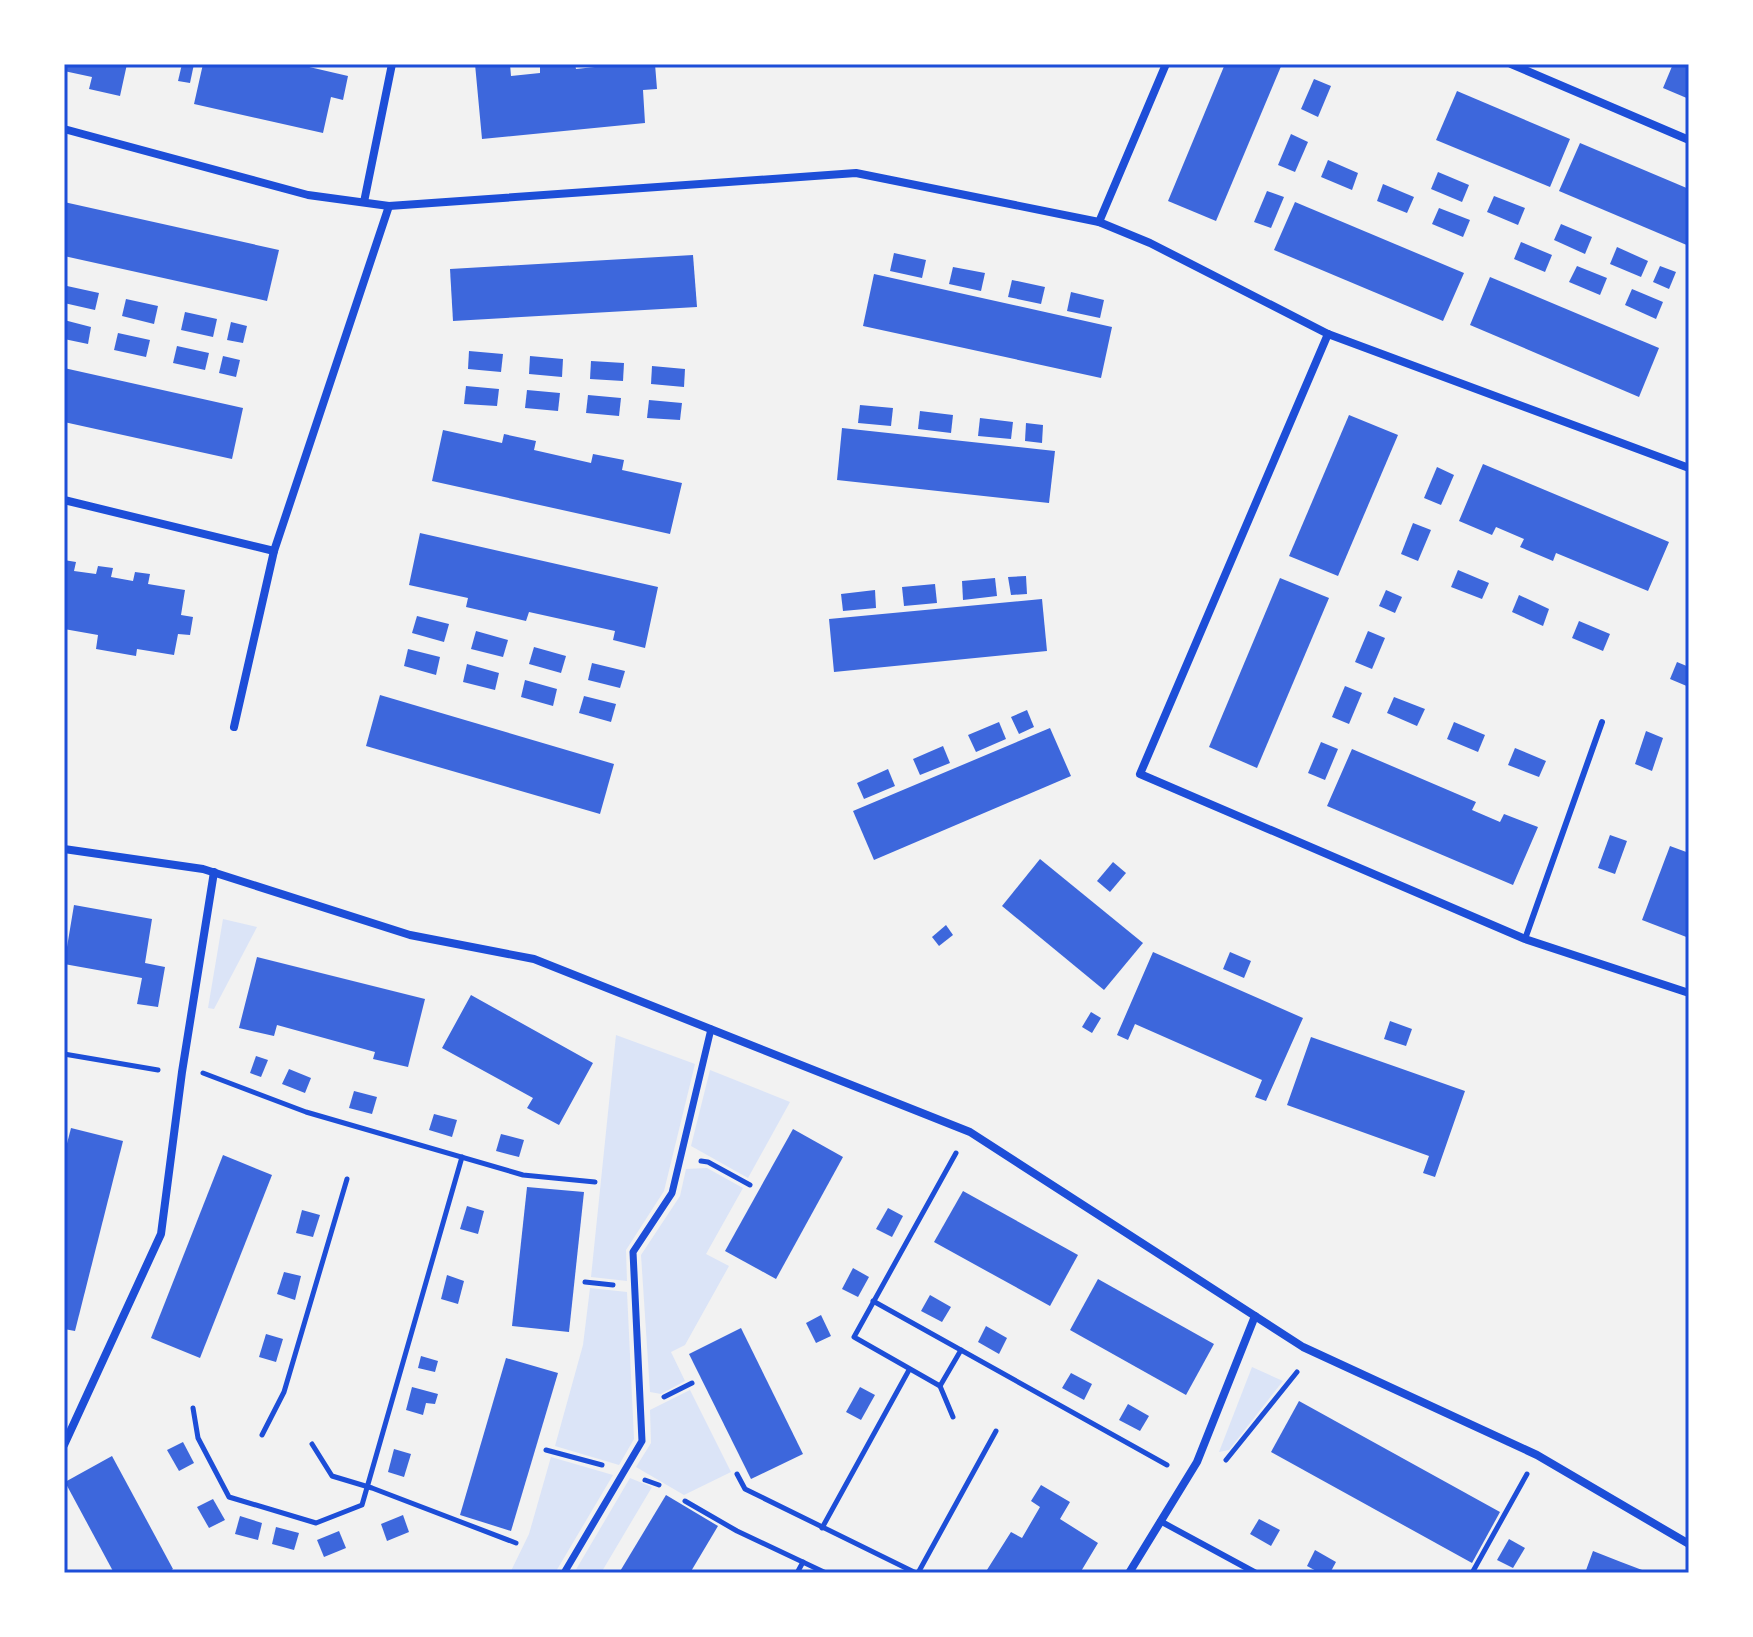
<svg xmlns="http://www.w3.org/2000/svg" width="1753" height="1637" font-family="'IBM Plex Sans',sans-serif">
  <rect width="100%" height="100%" fill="#f2f2f2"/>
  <g fill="#dbe4f7">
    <polygon points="223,919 257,927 214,1009 208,1008"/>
    <polygon points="616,1035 695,1064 664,1191 626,1250 627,1281 591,1277"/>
    <polygon points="710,1070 790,1102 748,1178 691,1146"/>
    <polygon points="707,1168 743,1188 706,1254 729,1266 685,1345 671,1352 685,1381 661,1394 650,1392 641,1255 680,1196 686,1169"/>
    <polygon points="590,1288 627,1292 634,1439 619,1465 555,1446 583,1345"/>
    <polygon points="1252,1367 1283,1381 1229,1450 1219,1452"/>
    <polygon points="690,1390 731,1472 684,1495 636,1467 651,1443 650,1410"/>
    <polygon points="551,1457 613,1475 555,1573 510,1573 529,1534"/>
    <polygon points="630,1478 652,1487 601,1573 574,1573"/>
  </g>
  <g fill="#3d67dc">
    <polygon points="64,64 127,64 120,96 89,89 92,77 64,71"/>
    <polygon points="182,64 194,64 190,83 178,81"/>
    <polygon points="203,64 306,64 305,66 348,76 343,100 331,97 323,133 194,104"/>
    <polygon points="475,64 510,64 511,76 540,73 540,65 554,64 575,64 576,69 604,66 604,64 655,64 657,89 643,90 645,123 482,139"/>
    <polygon points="1225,64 1282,64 1216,221 1168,201"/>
    <polygon points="1673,64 1689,64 1689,99 1663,88"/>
    <polygon points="1314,79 1331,86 1318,117 1301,109"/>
    <polygon points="1457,91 1570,139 1550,187 1436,140"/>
    <polygon points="1291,134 1308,142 1295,172 1278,165"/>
    <polygon points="1580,143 1689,189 1689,246 1559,191"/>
    <polygon points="1328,160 1358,173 1352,190 1321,177"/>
    <polygon points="1438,172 1469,185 1462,202 1431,189"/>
    <polygon points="1383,184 1414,197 1407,213 1377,201"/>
    <polygon points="1267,191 1284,197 1271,228 1254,222"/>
    <polygon points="1494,196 1525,208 1518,225 1487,212"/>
    <polygon points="64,202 279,250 267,301 64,256"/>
    <polygon points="1295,202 1464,273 1443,321 1274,250"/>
    <polygon points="1439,208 1470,220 1463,237 1432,224"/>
    <polygon points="1561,224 1592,237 1585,254 1554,240"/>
    <polygon points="1521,242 1552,255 1545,272 1514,259"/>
    <polygon points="1617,247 1648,261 1641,277 1610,264"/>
    <polygon points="894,253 926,260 922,278 890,271"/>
    <polygon points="693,255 697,307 453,321 450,269"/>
    <polygon points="1577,266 1607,278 1600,295 1569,282"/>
    <polygon points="1660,266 1676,272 1669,289 1653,282"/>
    <polygon points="953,267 985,273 981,291 949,284"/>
    <polygon points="874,274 1112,327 1101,378 863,326"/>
    <polygon points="1490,277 1659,348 1639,397 1470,325"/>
    <polygon points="1012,280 1045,287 1041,304 1008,297"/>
    <polygon points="67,286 99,293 95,310 64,303"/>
    <polygon points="1632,289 1663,302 1656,319 1625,305"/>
    <polygon points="1071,292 1104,300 1100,318 1067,311"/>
    <polygon points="126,299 158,306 154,324 122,316"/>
    <polygon points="185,312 217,319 213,337 181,330"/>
    <polygon points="64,320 91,327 88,344 64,339"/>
    <polygon points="231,322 247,326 243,343 227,340"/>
    <polygon points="118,333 150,340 146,357 114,350"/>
    <polygon points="177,346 209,353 205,370 173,363"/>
    <polygon points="469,351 503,354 501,372 468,369"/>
    <polygon points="223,356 240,360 236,377 219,373"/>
    <polygon points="530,356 563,359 562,377 529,374"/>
    <polygon points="591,361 624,363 623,381 590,379"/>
    <polygon points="652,366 685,369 684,387 651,384"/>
    <polygon points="64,368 243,408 232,459 64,422"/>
    <polygon points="466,386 499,389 497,406 464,404"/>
    <polygon points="527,390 560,393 558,411 525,408"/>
    <polygon points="588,395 621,398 619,416 586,413"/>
    <polygon points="649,400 682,403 680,420 647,418"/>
    <polygon points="860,405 893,408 891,426 858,423"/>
    <polygon points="920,411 953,415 951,433 918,429"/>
    <polygon points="1349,415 1398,435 1338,576 1289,556"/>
    <polygon points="980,418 1013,422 1011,439 978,436"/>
    <polygon points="1026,423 1043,425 1042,443 1025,441"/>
    <polygon points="842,428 1055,451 1049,503 837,480"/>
    <polygon points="443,430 502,443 504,434 536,441 534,450 591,463 593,454 624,460 622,470 682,483 670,534 432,481"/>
    <polygon points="1483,464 1669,542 1648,591 1556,553 1553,561 1520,547 1524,539 1496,527 1492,535 1459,521"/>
    <polygon points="1437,467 1454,475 1441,505 1424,498"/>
    <polygon points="1413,523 1431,530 1418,561 1401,554"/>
    <polygon points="420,533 658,587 645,648 613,640 615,631 529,612 526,621 466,607 468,598 409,585"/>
    <polygon points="64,560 76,562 74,571 96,574 98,566 113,568 111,577 133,581 135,572 150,574 148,584 185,590 181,615 193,617 190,635 178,634 174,655 137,649 136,656 96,649 98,635 64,629"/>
    <polygon points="1458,570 1489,583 1482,599 1451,587"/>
    <polygon points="1026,576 1027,594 1011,595 1008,577"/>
    <polygon points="995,578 997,596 963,600 962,581"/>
    <polygon points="1280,578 1329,598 1257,768 1209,747"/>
    <polygon points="935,584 937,603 904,606 902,587"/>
    <polygon points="875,590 876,608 843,611 841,594"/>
    <polygon points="1386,590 1402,597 1395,613 1379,606"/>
    <polygon points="1519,595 1549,609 1543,626 1512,612"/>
    <polygon points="1042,599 1047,651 834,672 829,619"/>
    <polygon points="417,616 449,624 444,642 412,633"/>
    <polygon points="1579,621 1610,634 1603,651 1572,638"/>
    <polygon points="476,631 508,640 503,657 471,649"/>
    <polygon points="1368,631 1385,638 1372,669 1355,662"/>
    <polygon points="534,647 566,656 561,673 529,664"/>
    <polygon points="408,649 440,657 436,675 404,666"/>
    <polygon points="1677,662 1689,667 1689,687 1670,679"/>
    <polygon points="592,663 625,671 620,688 588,680"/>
    <polygon points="467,664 499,673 495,690 463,682"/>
    <polygon points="525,680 557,689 553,706 521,697"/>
    <polygon points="1345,686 1362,693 1349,724 1332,717"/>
    <polygon points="380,695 614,764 600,814 366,746"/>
    <polygon points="584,696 616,704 611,722 579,713"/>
    <polygon points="1394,697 1425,709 1417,726 1387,713"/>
    <polygon points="1027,710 1034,727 1019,734 1011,717"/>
    <polygon points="999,722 1006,739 976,752 968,735"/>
    <polygon points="1454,722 1485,735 1478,752 1447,739"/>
    <polygon points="1050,728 1071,776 874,860 853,811"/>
    <polygon points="1646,731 1663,738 1652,771 1635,764"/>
    <polygon points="1321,742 1338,749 1325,780 1308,773"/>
    <polygon points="943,746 950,763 920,775 913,759"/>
    <polygon points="1515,748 1546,761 1539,777 1508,765"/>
    <polygon points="1352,749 1476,802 1472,810 1500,822 1504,814 1538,827 1513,885 1327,806"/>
    <polygon points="888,769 895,786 864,799 857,783"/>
    <polygon points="1610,835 1627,841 1615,874 1598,868"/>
    <polygon points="1670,846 1689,853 1689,938 1642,920"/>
    <polygon points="1040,859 1143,943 1104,990 1002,906"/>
    <polygon points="1113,862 1126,873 1110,892 1097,881"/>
    <polygon points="74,905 152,919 145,963 165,967 158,1007 137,1004 142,978 64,964 64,946 67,947"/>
    <polygon points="946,925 953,935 939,946 932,937"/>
    <polygon points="1153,952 1303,1018 1266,1101 1255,1097 1262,1080 1135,1024 1128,1040 1117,1035"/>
    <polygon points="1230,952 1251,961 1244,978 1223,969"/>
    <polygon points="257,957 425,999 408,1067 373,1059 375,1052 277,1025 274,1036 239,1028"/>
    <polygon points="471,995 593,1063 559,1125 527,1108 533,1098 442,1048"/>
    <polygon points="1091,1012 1101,1018 1092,1033 1082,1027"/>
    <polygon points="1390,1021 1412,1029 1406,1046 1384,1039"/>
    <polygon points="1311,1037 1465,1091 1435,1177 1423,1173 1429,1156 1287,1105"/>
    <polygon points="256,1056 268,1060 261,1077 250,1073"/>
    <polygon points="289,1069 311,1078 305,1093 282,1084"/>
    <polygon points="354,1091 377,1097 372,1114 349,1108"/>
    <polygon points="434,1114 457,1120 452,1137 429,1130"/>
    <polygon points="71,1128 123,1141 75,1331 64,1329 64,1155"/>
    <polygon points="793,1129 843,1157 776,1279 725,1251"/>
    <polygon points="501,1134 524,1140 519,1157 496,1151"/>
    <polygon points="223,1155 272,1175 200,1358 151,1338"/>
    <polygon points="527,1187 584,1192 569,1332 512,1326"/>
    <polygon points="963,1191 1078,1255 1050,1306 934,1242"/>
    <polygon points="467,1206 484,1211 478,1234 460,1229"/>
    <polygon points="888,1208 903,1216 892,1237 876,1229"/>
    <polygon points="302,1210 320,1215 313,1237 296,1233"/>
    <polygon points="853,1268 869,1277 858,1297 842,1289"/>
    <polygon points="284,1272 301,1276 295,1300 277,1294"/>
    <polygon points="447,1275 464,1281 458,1304 441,1299"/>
    <polygon points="1098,1279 1214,1344 1186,1395 1070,1330"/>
    <polygon points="930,1295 951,1307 942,1322 921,1311"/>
    <polygon points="821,1315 831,1336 816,1343 806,1323"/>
    <polygon points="986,1326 1007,1338 999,1354 978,1342"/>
    <polygon points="741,1328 803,1454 751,1479 689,1354"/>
    <polygon points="266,1334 283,1339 276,1362 259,1357"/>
    <polygon points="421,1356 438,1361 435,1372 418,1368"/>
    <polygon points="506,1358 558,1373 511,1531 460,1515"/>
    <polygon points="1071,1373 1092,1384 1084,1400 1062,1388"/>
    <polygon points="412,1387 438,1394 435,1404 426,1403 423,1415 406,1410"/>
    <polygon points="860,1387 875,1395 861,1420 846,1412"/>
    <polygon points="1299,1401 1500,1512 1472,1563 1271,1452"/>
    <polygon points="1128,1404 1149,1416 1140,1431 1119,1420"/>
    <polygon points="183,1442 194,1463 179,1471 167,1450"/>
    <polygon points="394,1449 411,1454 404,1477 388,1472"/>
    <polygon points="112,1456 173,1569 167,1573 114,1573 65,1482"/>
    <polygon points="1041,1485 1070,1502 1060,1519 1098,1543 1080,1573 985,1573 1011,1532 1022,1538 1040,1507 1031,1501"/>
    <polygon points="666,1495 718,1526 690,1573 619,1573"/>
    <polygon points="213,1499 225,1520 209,1528 197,1507"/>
    <polygon points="403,1515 409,1532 387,1541 381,1524"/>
    <polygon points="240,1516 262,1523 258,1540 235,1534"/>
    <polygon points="1259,1519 1280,1530 1271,1546 1250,1534"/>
    <polygon points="276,1527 299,1533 294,1550 272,1544"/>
    <polygon points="339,1531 346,1548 324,1557 317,1540"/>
    <polygon points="1509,1539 1525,1548 1513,1568 1497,1560"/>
    <polygon points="1315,1550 1336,1562 1330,1573 1320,1573 1307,1566"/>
    <polygon points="1593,1551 1621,1562 1650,1573 1585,1573"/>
  </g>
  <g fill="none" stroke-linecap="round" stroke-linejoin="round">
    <g stroke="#1d4ed8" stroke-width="5">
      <polyline points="64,1054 158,1070"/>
      <polyline points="203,1073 306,1112 523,1175 595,1182"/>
      <polyline points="701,1161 708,1162 750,1185"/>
      <polyline points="585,1282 613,1285"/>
      <polyline points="873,1301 1167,1465"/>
      <polyline points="940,1386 961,1350"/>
      <polyline points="664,1397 692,1383"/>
      <polyline points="193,1408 198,1438 229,1497 316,1523 362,1505 462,1157"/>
      <polyline points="953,1417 940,1386 854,1337 956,1153"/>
      <polyline points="262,1435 284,1392 347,1179"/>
      <polyline points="312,1444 332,1476 372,1488 516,1543"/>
      <polyline points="546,1450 602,1465"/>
      <polyline points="1226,1460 1297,1372"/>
      <polyline points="737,1474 745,1489 916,1573"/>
      <polyline points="645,1480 659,1485"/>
      <polyline points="685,1501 737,1531 826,1573"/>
      <polyline points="822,1528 909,1370"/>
      <polyline points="797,1573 803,1562"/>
      <polyline points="918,1573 996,1431"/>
      <polyline points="1472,1573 1527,1474"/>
    </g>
    <g stroke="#1d4ed8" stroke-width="6">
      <polyline points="1525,939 1602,722"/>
      <polyline points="1160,1521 1256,1573"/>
    </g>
    <polyline stroke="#1d4ed8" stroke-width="7" points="564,1573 642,1441 633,1252 672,1193 711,1029"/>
    <g stroke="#1d4ed8" stroke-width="8">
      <polyline points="1511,64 1689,140"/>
      <polyline points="64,129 308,195 389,206 856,173 1099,222 1150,243 1328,334 1689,468"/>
      <polyline points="364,202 392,64"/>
      <polyline points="1099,222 1166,64"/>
      <polyline points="1328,334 1140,774 1525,939 1689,993"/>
      <polyline points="64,500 274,551"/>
      <polyline points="234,727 274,551 389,206"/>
      <polyline points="64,849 203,869 410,935 534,959 970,1132 1303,1347 1537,1455 1689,1544"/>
      <polyline points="64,1445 161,1234 182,1072 214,872"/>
      <polyline points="1129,1573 1197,1462 1255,1316"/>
    </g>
  </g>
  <rect width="1753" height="1637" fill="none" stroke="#ffffff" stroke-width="132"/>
  <rect x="66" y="66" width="1621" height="1505" fill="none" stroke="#1d4ed8" stroke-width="3"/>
</svg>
